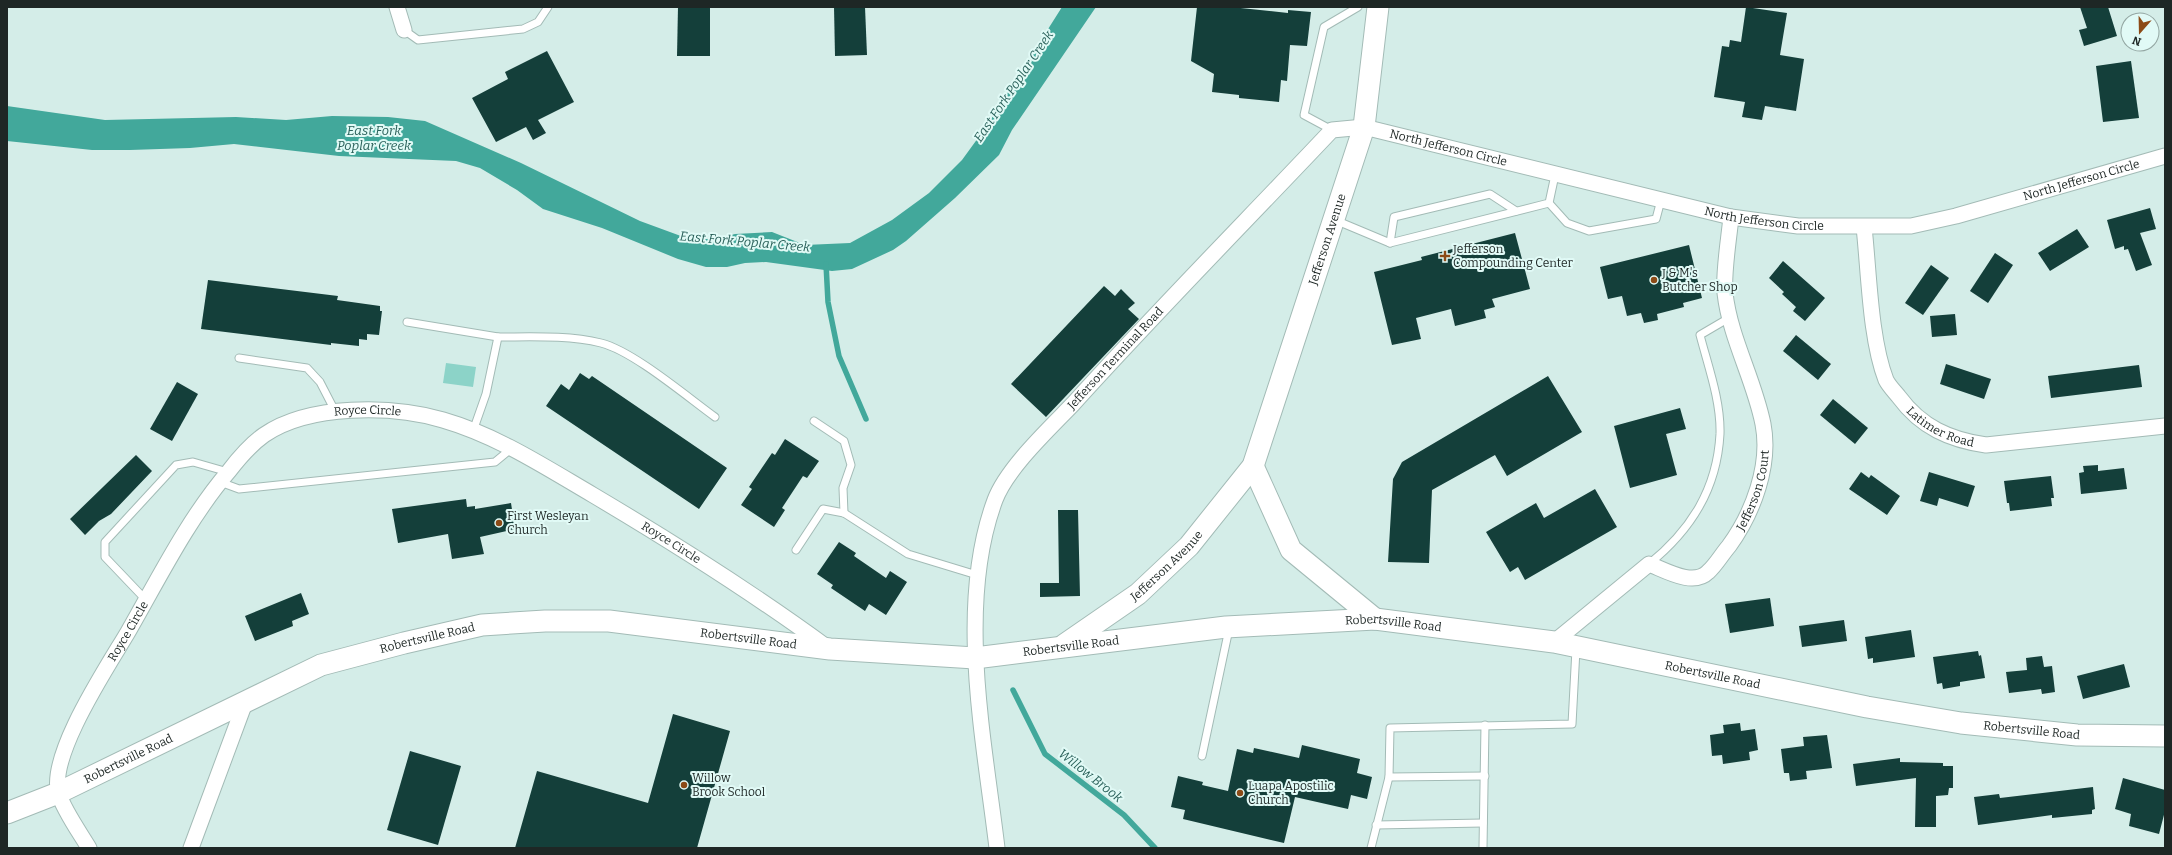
<svg xmlns="http://www.w3.org/2000/svg" width="2172" height="855" font-family="Bitter,serif">
  <rect width="100%" height="100%" fill="#d4ede8"/>
  <polygon fill="#8cd3c8" points="446,363 476,367 473,387 443,383"/>
  <polygon fill="#42a89b" points="1062,7 1096,7 1012,130 999,155 955,198 906,241 893,250 852,269 832,271 766,262 745,263 727,267 706,267 678,259 602,228 543,209 517,190 480,168 456,161 339,156 234,144 190,148 130,150 92,150 7,141 7,106 105,120 236,117 286,120 332,116 388,117 425,121 521,163 640,221 689,239 714,239 735,234 772,232 805,245 850,243 892,220 929,193 962,160 986,127"/>
  <g fill="none" stroke-linecap="round" stroke-linejoin="round">
    <g stroke="#42a89b" stroke-width="5.5">
      <polyline points="826,264 828,302 839,356 866,419"/>
      <polyline points="1013,690 1045,754 1124,815 1155,848"/>
    </g>
  </g>
  <g fill="#143f3a">
    <polygon points="678,7 710,7 710,56 677,56"/>
    <polygon points="834,7 865,7 867,55 835,56"/>
    <polygon points="1197,7 1231,7 1288,13 1288,10 1311,12 1307,46 1290,45 1287,81 1281,80 1279,102 1239,98 1239,95 1212,92 1214,74 1191,61"/>
    <polygon points="1746,7 1787,13 1780,55 1804,59 1796,111 1765,106 1762,120 1742,117 1745,102 1714,97 1722,46 1729,47 1730,40 1741,42"/>
    <polygon points="2080,7 2108,7 2117,36 2084,46 2079,30 2087,28"/>
    <polygon points="547,51 574,102 538,120 546,133 533,140 526,127 496,142 472,98 508,79 505,72"/>
    <polygon points="2131,61 2139,118 2103,122 2096,66"/>
    <polygon points="2150,208 2156,229 2140,233 2152,265 2136,271 2128,249 2124,250 2124,246 2115,249 2107,220"/>
    <polygon points="2077,229 2089,247 2050,271 2038,253"/>
    <polygon points="1515,233 1530,289 1492,299 1495,307 1484,310 1486,318 1455,326 1451,309 1416,318 1421,339 1392,345 1374,272 1422,260 1421,257"/>
    <polygon points="1689,245 1702,298 1683,303 1684,307 1657,314 1658,320 1644,323 1641,313 1627,316 1622,296 1608,299 1600,267"/>
    <polygon points="1995,253 2013,265 1988,303 1970,291"/>
    <polygon points="1783,261 1825,298 1805,321 1793,311 1796,307 1782,294 1784,292 1769,278"/>
    <polygon points="1931,265 1949,278 1923,315 1905,303"/>
    <polygon points="208,280 338,296 337,300 380,306 380,311 382,311 379,335 367,334 367,340 359,339 359,346 331,343 331,345 201,329"/>
    <polygon points="1104,286 1115,296 1121,289 1135,303 1128,309 1139,319 1046,417 1011,384"/>
    <polygon points="1955,314 1957,335 1932,337 1930,316"/>
    <polygon points="1796,335 1831,364 1818,380 1783,351"/>
    <polygon points="1946,364 1991,379 1984,399 1940,384"/>
    <polygon points="2139,365 2142,387 2051,398 2048,376"/>
    <polygon points="580,373 589,379 592,376 727,468 699,509 546,406 561,384 569,390"/>
    <polygon points="1548,376 1582,432 1507,476 1495,455 1432,490 1429,563 1388,562 1393,479 1402,462"/>
    <polygon points="177,382 198,394 172,441 150,429"/>
    <polygon points="1833,399 1868,428 1855,444 1820,415"/>
    <polygon points="1680,408 1686,429 1666,434 1677,475 1630,488 1614,426"/>
    <polygon points="785,439 819,461 807,478 803,476 782,508 785,510 774,527 741,505 752,489 749,487 772,453 775,455"/>
    <polygon points="136,455 152,471 111,514 99,521 85,535 70,519"/>
    <polygon points="2098,465 2098,471 2124,468 2127,489 2081,494 2079,473 2084,472 2083,466"/>
    <polygon points="1861,472 1869,478 1871,475 1900,496 1887,515 1849,489"/>
    <polygon points="1929,472 1975,486 1968,507 1939,498 1937,506 1920,501"/>
    <polygon points="2051,476 2054,498 2051,498 2052,506 2010,511 2009,503 2007,503 2004,481"/>
    <polygon points="1595,489 1617,527 1525,580 1518,567 1510,572 1486,532 1536,503 1544,518"/>
    <polygon points="466,499 467,507 475,506 475,509 511,503 515,529 480,537 484,554 452,559 448,534 398,543 392,509"/>
    <polygon points="1058,510 1078,510 1080,596 1040,597 1040,583 1059,583"/>
    <polygon points="839,542 856,553 854,556 886,578 890,571 907,582 886,615 869,604 865,611 831,588 833,585 817,574"/>
    <polygon points="301,593 309,614 292,621 293,626 255,641 245,616"/>
    <polygon points="1770,598 1774,626 1730,633 1725,604"/>
    <polygon points="1844,620 1847,641 1802,647 1799,626"/>
    <polygon points="1911,630 1915,657 1873,663 1873,658 1868,659 1865,637"/>
    <polygon points="1978,651 1979,656 1981,655 1985,678 1960,682 1960,686 1943,689 1942,683 1937,684 1933,657"/>
    <polygon points="2042,656 2044,667 2052,666 2055,692 2042,694 2041,689 2009,693 2006,672 2027,670 2026,658"/>
    <polygon points="2124,664 2130,687 2083,699 2077,676"/>
    <polygon points="673,714 730,731 697,848 515,848 537,771 648,803"/>
    <polygon points="1740,723 1741,731 1755,729 1758,750 1749,752 1750,760 1723,764 1722,755 1712,756 1710,735 1724,733 1723,725"/>
    <polygon points="1827,735 1832,768 1806,771 1807,779 1790,781 1789,773 1784,773 1781,749 1804,746 1803,737"/>
    <polygon points="1302,745 1360,759 1357,773 1372,777 1367,799 1351,795 1348,809 1295,797 1284,843 1183,819 1185,810 1171,807 1178,776 1203,782 1202,785 1228,791 1237,749 1253,753 1254,748 1299,758"/>
    <polygon points="410,751 461,766 438,845 387,830"/>
    <polygon points="1900,758 1900,762 1943,763 1943,766 1953,766 1953,788 1949,788 1948,795 1936,796 1936,827 1915,827 1916,778 1856,786 1853,764"/>
    <polygon points="2123,778 2165,790 2165,811 2159,834 2129,826 2131,814 2115,809"/>
    <polygon points="2093,787 2095,809 2092,810 2092,814 2052,818 2052,815 1978,825 1974,797 1999,794 2000,798"/>
  </g>
  <g fill="none" stroke-linecap="round" stroke-linejoin="round">
    <g stroke="#a3bbb6" stroke-width="9">
      <g id="lane">
        <polyline points="404,30 418,40 523,29 538,22 548,7"/>
        <polyline points="1332,130 1304,115 1324,27 1358,7"/>
        <polyline points="1549,203 1567,223 1589,231 1656,219 1661,200"/>
        <polyline points="1335,220 1390,243 1549,203 1555,175"/>
        <polyline points="1390,243 1394,217 1490,194 1516,211"/>
        <polyline points="407,322 498,337"/>
        <polyline points="239,358 307,368 320,382 335,411"/>
        <polyline points="814,421 844,441 851,465 843,488 844,513"/>
        <path d="M473 431 486 394 498 337C531 337 568 335 601 343 633 351 686 396 715 417"/>
        <polyline points="220,482 239,489 495,462 512,448"/>
        <polyline points="796,550 823,509 844,513 908,554 977,575"/>
        <path d="M1649 564C1691 530 1717 489 1720 434 1721 401 1708 366 1700 335L1729 318"/>
        <polyline points="146,600 105,557 105,542 176,465 193,462 228,472"/>
        <polyline points="1202,756 1229,629"/>
        <polyline points="1389,777 1485,776"/>
        <polyline points="1376,825 1483,823"/>
        <polyline points="1371,848 1389,777 1390,728 1572,724 1576,649"/>
        <polyline points="1483,848 1485,725"/>
      </g>
    </g>
    <g stroke="#a3bbb6" stroke-width="17">
      <g id="street">
        <polyline points="397,7 404,30"/>
        <path id="s1" d="M1864 227C1869 272 1870 339 1886 380 1889 386 1895 392 1899 397 1921 427 1950 440 1986 445L2165 426"/>
        <path id="s2" d="M1554 642 1649 564C1665 570 1693 587 1708 572 1716 565 1722 554 1729 546 1753 513 1771 465 1763 424 1754 379 1730 338 1725 293 1723 273 1729 238 1731 217"/>
        <path id="s3" d="M89 848C80 833 63 809 59 794 47 757 108 666 128 632 159 578 188 519 229 471 239 458 250 445 264 435 309 404 392 405 443 420 498 436 545 467 593 495 674 543 753 593 828 648"/>
        <polyline points="191,848 246,700"/>
        <path id="s4" d="M997 848C984 739 956 605 995 500 1007 468 1049 429 1073 404 1157 311 1246 221 1332 130L1364 127 1731 217 1798 226H1911L1956 216 2165 156"/>
      </g>
    </g>
    <g stroke="#a3bbb6" stroke-width="23">
      <g id="secondary">
        <polyline points="1253,466 1291,550 1375,619"/>
        <path id="s5" d="M1064 645 1138 594 1189 546 1253 466 1364 127 1378 7"/>
        <path id="s6" d="M7 813 58 793 321 665 404 643 482 625 545 621H609L830 649 975 658 1226 627 1375 619 1554 642 1867 707 1961 723 2077 735 2165 736"/>
      </g>
    </g>
    <use href="#lane" stroke="#fff" stroke-width="7"/>
    <use href="#street" stroke="#fff" stroke-width="15"/>
    <use href="#secondary" stroke="#fff" stroke-width="21"/>
  </g>
  <g fill="#8c4a16" stroke="#e1faf6" stroke-width="1.5">
    <path d="M1443 250h4v4h4v4h-4v4h-4v-4h-4v-4h4z"/>
    <circle cx="1654" cy="280" r="4"/>
    <circle cx="499" cy="523" r="4"/>
    <circle cx="684" cy="785" r="4"/>
    <circle cx="1240" cy="793" r="4"/>
  </g>
  <g text-anchor="middle" stroke-width="4" stroke-linejoin="round" paint-order="stroke">
    <g font-size="12" fill="#1e2725" stroke="#e1faf6">
      <text dy="4" stroke="none"><textPath href="#s4" startOffset="972">North Jefferson Circle</textPath></text>
      <text dy="4" stroke="none"><textPath href="#s4" startOffset="1620">North Jefferson Circle</textPath></text>
      <text dy="4" stroke="none"><textPath href="#s4" startOffset="1296">North Jefferson Circle</textPath></text>
      <text dy="4" stroke="none"><textPath href="#s5" startOffset="501">Jefferson Avenue</textPath></text>
      <text dy="4" stroke="none"><textPath href="#s4" startOffset="538">Jefferson Terminal Road</textPath></text>
      <text dy="4" stroke="none"><textPath href="#s3" startOffset="590">Royce Circle</textPath></text>
      <text dy="4" stroke="none"><textPath href="#s1" startOffset="229">Latimer Road</textPath></text>
      <text dy="4" stroke="none"><textPath href="#s2" startOffset="281">Jefferson Court</textPath></text>
      <text dy="4" stroke="none"><textPath href="#s3" startOffset="926">Royce Circle</textPath></text>
      <text dy="4" stroke="none"><textPath href="#s5" startOffset="130">Jefferson Avenue</textPath></text>
      <text dy="4" stroke="none"><textPath href="#s6" startOffset="1429">Robertsville Road</textPath></text>
      <text dy="4" stroke="none"><textPath href="#s3" startOffset="242">Royce Circle</textPath></text>
      <text dy="4" stroke="none"><textPath href="#s6" startOffset="457">Robertsville Road</textPath></text>
      <text dy="4" stroke="none"><textPath href="#s6" startOffset="781">Robertsville Road</textPath></text>
      <text dy="4" stroke="none"><textPath href="#s6" startOffset="1105">Robertsville Road</textPath></text>
      <text dy="4" stroke="none"><textPath href="#s6" startOffset="1753">Robertsville Road</textPath></text>
      <text dy="4" stroke="none"><textPath href="#s6" startOffset="2077">Robertsville Road</textPath></text>
      <text dy="4" stroke="none"><textPath href="#s6" startOffset="133">Robertsville Road</textPath></text>
    </g>
    <g font-size="12" fill="#1e2725" stroke="#e1faf6" text-anchor="start">
      <text x="1453" y="253">Jefferson<tspan x="1453" dy="14">Compounding Center</tspan></text>
      <text x="1662" y="277">J &amp; M's<tspan x="1662" dy="14">Butcher Shop</tspan></text>
      <text x="507" y="520">First Wesleyan<tspan x="507" dy="14">Church</tspan></text>
      <text x="692" y="782">Willow<tspan x="692" dy="14">Brook School</tspan></text>
      <text x="1248" y="790">Luapa Apostilic<tspan x="1248" dy="14">Church</tspan></text>
    </g>
    <g font-size="13" font-style="italic" fill="#2a615a" stroke="#e1faf6">
      <text transform="translate(1013 86) rotate(-56)" y="5">East Fork Poplar Creek</text>
      <text x="374" y="135">East Fork<tspan x="374" dy="15">Poplar Creek</tspan></text>
      <text transform="translate(745 241) rotate(5)" y="5">East Fork Poplar Creek</text>
      <text transform="translate(1091 775) rotate(38)" y="5">Willow Brook</text>
    </g>
  </g>
  <rect width="2172" height="855" fill="none" stroke="#1e2725" stroke-width="16"/>
  <g transform="translate(2140 32) rotate(200)"><circle r="19" fill="#e1faf6" stroke="#93a6a2"/>
  <path d="M0-3L7 15L0 10L-7 15Z" fill="#8c4a16"/>
  <text y="-6" font-size="11" font-weight="bold" text-anchor="middle" fill="#1e2725">N</text>
  </g>
</svg>
